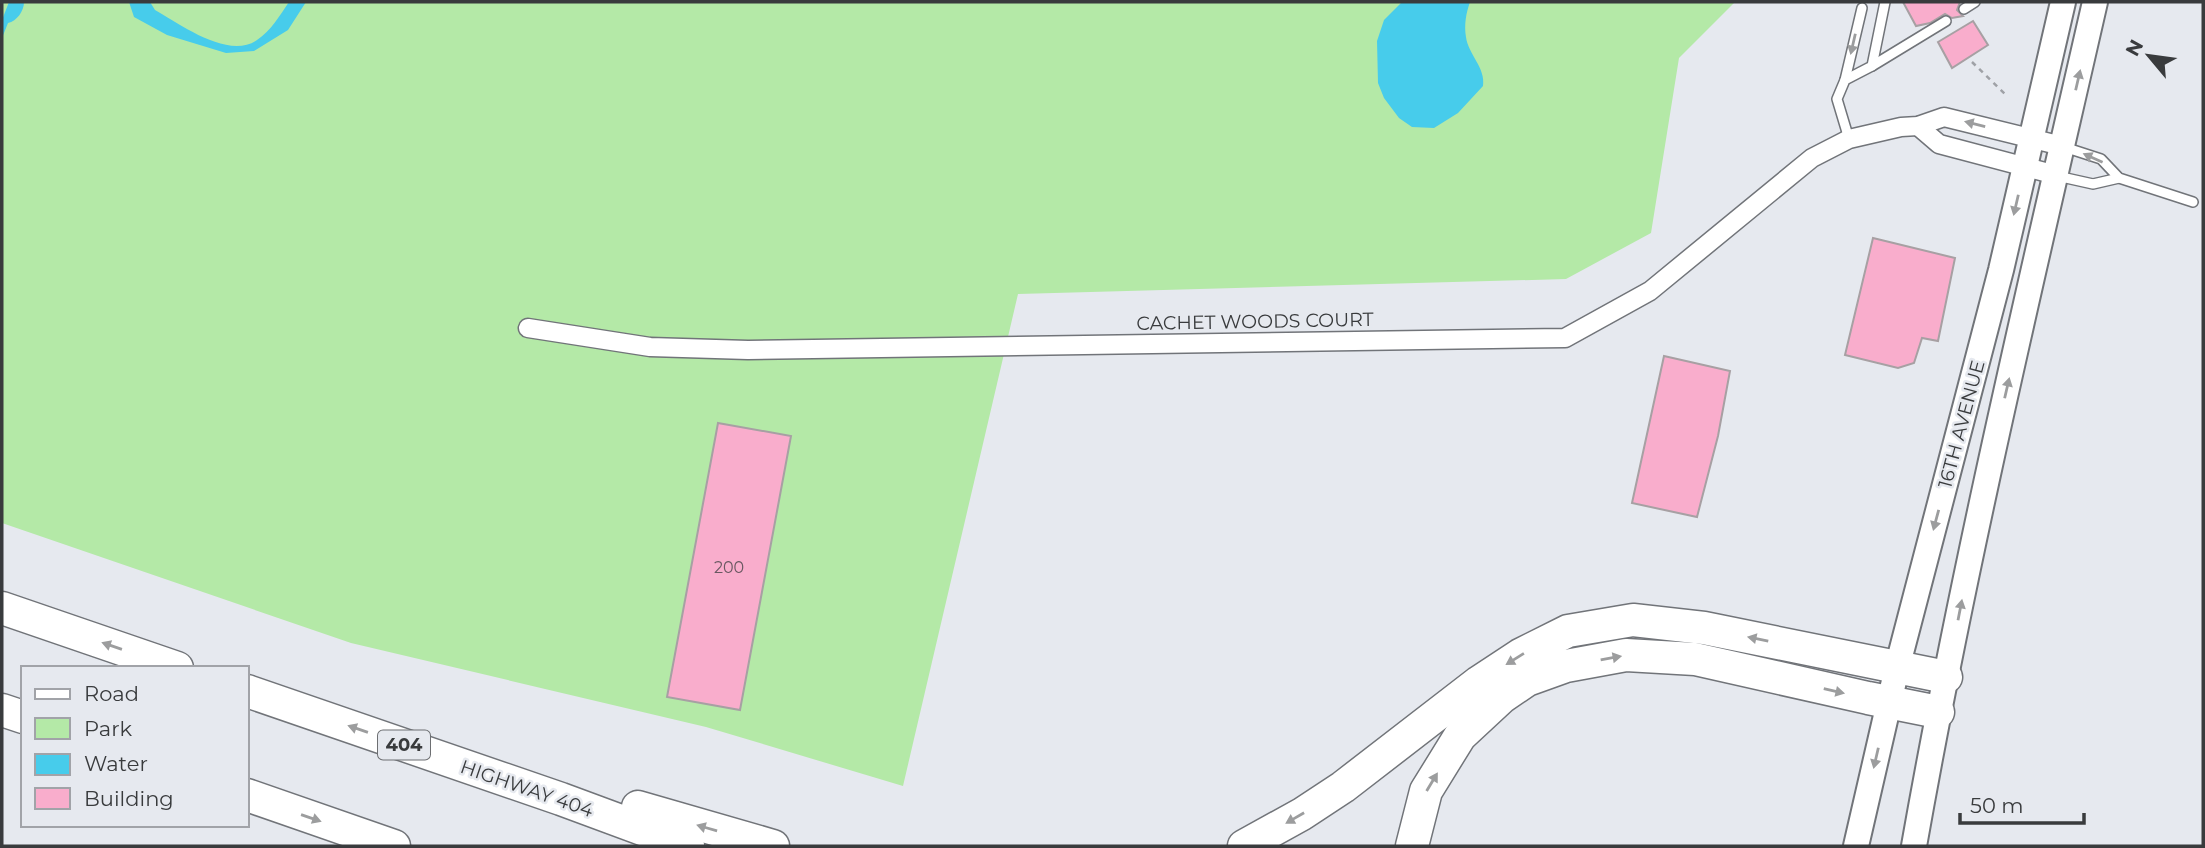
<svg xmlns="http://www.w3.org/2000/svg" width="2205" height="848" font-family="Montserrat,sans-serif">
  <rect width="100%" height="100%" fill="#e6e9ef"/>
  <polygon fill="#b4e9a7" points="2,2 1735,2 1679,58 1651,233 1566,279 1018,294 903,786 706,727 351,643 2,523"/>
  <g fill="#47cceb">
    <path d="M9 2H24C24 11 17 21 8 23L2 38V20Z"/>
    <path d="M129 2H150L155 10C180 24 228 60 257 40 271 31 280 15 289 2H306L288 30 254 51 226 53 167 35 134 17Z"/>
    <path d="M1402 2H1470C1466 13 1464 25 1466 37 1468 54 1486 68 1483 86L1458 113 1434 128 1412 127 1399 118 1384 98 1378 83 1377 41 1384 20Z"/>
  </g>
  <g fill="#f9adcc" stroke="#a7a0a3" stroke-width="2">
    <polygon points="1903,2 1960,2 1957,10 1963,16 1952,18 1945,14 1930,23 1916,26"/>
    <polygon points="1973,21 1988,45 1952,68 1938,42"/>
    <polygon points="1873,238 1955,258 1938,341 1922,338 1914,363 1898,368 1845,355"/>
    <polygon points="1664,356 1730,371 1718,436 1697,517 1632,503"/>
    <polygon points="718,423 791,436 740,710 667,697"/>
  </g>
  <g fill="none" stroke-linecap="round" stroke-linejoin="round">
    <g stroke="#717479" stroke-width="12">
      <g id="service">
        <polyline points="1964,9 1975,2"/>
        <polyline points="1872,66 1946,21"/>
        <polyline points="1845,80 1862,8"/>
        <polyline points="1849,139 1837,99 1845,80 1872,66 1885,2"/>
        <polyline points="2064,147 2101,159 2119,178 2193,202"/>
        <polyline points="2057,176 2093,184 2119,178"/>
      </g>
    </g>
    <g stroke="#717479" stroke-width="21">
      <g id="minor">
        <polyline points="1918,126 1939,144 2056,175"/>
        <polyline points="528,328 650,347 748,350 1565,338 1650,291 1812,158 1849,139 1901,127 1918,126 1944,117 2062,146"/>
      </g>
    </g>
    <g stroke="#717479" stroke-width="28">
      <g id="secondary">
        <polyline points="1856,846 1897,668 2001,270 2063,2"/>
        <path d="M1914 846C1964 563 2031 282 2095 2"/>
      </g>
    </g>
    <g stroke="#717479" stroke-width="35">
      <g id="motorway">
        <polyline points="2,608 177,668"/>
        <polyline points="247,691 561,799 688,846"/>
        <polyline points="2,710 23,717"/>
        <polyline points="247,795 394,846"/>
        <polyline points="638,807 773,846"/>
        <polyline points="1244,846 1302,814 1343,787 1479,682 1520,655 1568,631 1633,620 1704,628 1946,677"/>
        <polyline points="1412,846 1426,791 1460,736 1502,697 1527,680 1566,666 1626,655 1695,659 1868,698 1938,712"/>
      </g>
    </g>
    <polyline stroke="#9fa1a6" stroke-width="2.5" stroke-dasharray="5 5" stroke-linecap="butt" points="1972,62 2006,95"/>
    <use href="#service" stroke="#fff" stroke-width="9"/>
    <use href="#minor" stroke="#fff" stroke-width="18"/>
    <use href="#secondary" stroke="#fff" stroke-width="24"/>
    <use href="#motorway" stroke="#fff" stroke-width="32"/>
  </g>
  <defs><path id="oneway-solid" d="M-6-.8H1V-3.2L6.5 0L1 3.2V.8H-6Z" transform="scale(1.75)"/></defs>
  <g fill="#9c9d9e">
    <use href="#oneway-solid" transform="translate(1853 44) rotate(103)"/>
    <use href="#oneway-solid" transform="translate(2078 80) rotate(-77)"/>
    <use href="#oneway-solid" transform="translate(1975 124) rotate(-166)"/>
    <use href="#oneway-solid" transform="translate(2093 158) rotate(-156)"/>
    <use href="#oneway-solid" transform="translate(2016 205) rotate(103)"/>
    <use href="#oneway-solid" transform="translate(2007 388) rotate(-77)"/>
    <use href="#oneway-solid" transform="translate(1936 520) rotate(105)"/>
    <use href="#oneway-solid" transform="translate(1960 610) rotate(-79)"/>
    <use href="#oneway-solid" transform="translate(1758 639) rotate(-168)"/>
    <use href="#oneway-solid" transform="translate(112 646) rotate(-161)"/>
    <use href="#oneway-solid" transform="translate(1611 658) rotate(-10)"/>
    <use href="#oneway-solid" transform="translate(1515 659) rotate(148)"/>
    <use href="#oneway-solid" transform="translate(1834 691) rotate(13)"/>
    <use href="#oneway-solid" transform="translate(358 729) rotate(-161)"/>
    <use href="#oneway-solid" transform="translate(1876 758) rotate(103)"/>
    <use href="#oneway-solid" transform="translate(1432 782) rotate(-59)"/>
    <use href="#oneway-solid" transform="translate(311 818) rotate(19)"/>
    <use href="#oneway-solid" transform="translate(1295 818) rotate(150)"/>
    <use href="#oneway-solid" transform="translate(707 828) rotate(-164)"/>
  </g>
  <g text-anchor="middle" stroke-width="5" stroke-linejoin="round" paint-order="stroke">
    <g font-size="16" fill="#695861">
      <text x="729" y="573">200</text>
    </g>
    <rect fill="#e6e9ef" stroke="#6d6f72" stroke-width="2" x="378" y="730.5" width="52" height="29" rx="5"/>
    <g font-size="18" font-weight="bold" fill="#393b3d">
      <text x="404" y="751">404</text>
    </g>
    <g font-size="19" fill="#393b3d" stroke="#e6e9ef">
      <text transform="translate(1255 321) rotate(-1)" y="7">CACHET WOODS COURT</text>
      <text transform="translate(1961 424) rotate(-75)" y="7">16TH AVENUE</text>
      <text transform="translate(527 788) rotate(19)" y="7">HIGHWAY 404</text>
    </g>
  </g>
  <rect width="2205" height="848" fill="none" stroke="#393b3d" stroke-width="7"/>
  <rect x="21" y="666" width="228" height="161" fill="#e6e9ef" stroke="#a1a3a8" stroke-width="2"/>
  <rect x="35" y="689" width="35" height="10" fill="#ffffff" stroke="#a1a3a8" stroke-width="2"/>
  <text x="84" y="701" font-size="21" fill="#393b3d">Road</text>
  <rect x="35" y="718" width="35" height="21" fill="#b4e9a7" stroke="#a1a3a8" stroke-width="2"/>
  <text x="84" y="736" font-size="21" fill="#393b3d">Park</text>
  <rect x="35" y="754" width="35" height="21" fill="#47cceb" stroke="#a1a3a8" stroke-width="2"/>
  <text x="84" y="771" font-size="21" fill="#393b3d">Water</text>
  <rect x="35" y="788" width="35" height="21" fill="#f9adcc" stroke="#a1a3a8" stroke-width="2"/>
  <text x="84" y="806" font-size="21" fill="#393b3d">Building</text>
  <g transform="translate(2149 56) rotate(299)" stroke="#e6e9ef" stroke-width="5" paint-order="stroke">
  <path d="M0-5L12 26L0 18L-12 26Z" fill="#393b3d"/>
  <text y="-10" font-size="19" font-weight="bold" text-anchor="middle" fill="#393b3d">N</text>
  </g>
  <path d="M1960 813v10h124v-10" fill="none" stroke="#393b3d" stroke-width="3.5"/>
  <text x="1970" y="813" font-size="21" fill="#393b3d" stroke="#e6e9ef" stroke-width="5" paint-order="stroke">50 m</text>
</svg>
